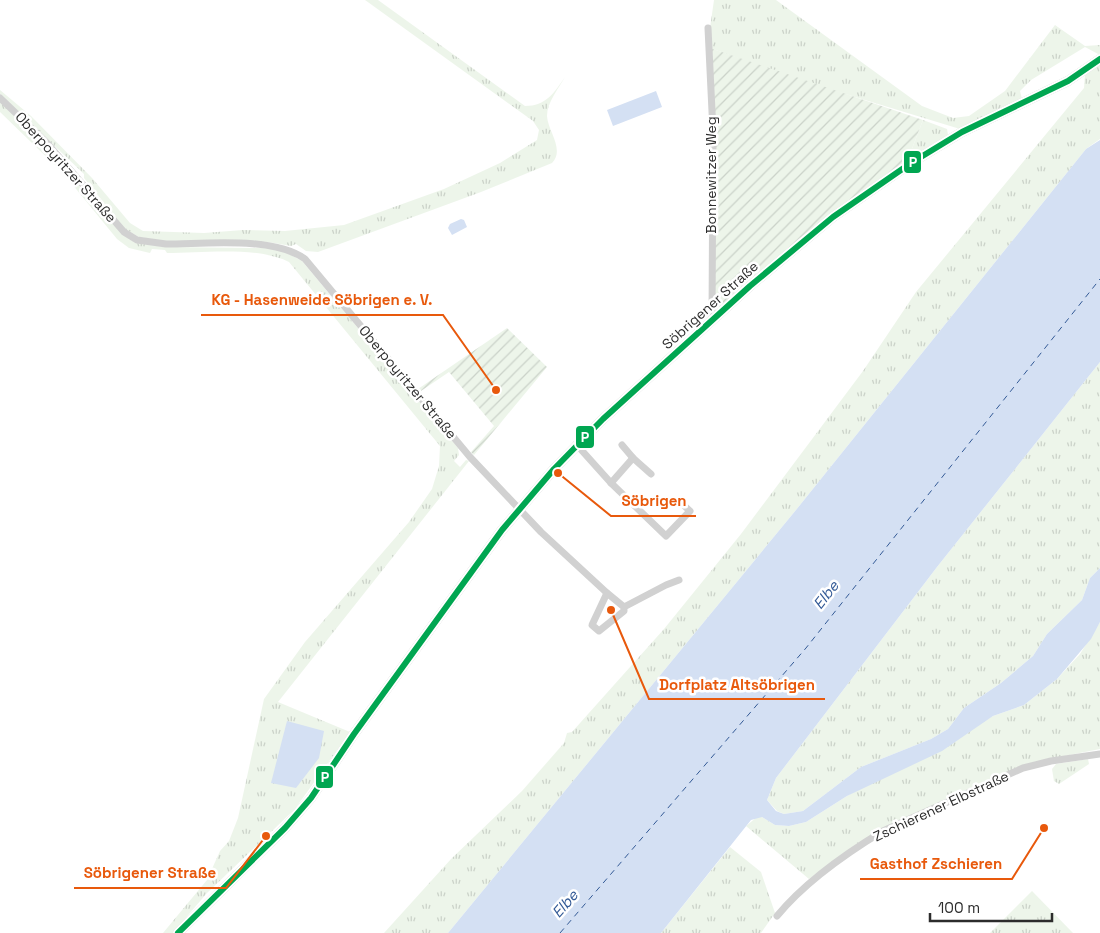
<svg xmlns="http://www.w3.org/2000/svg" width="1100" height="933" font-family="'Space Grotesk',sans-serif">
  <defs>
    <pattern id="grass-tufts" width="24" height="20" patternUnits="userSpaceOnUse" patternTransform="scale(1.25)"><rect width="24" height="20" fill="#edf5ea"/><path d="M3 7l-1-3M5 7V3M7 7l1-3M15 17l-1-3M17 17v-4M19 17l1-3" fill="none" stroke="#cbd2c9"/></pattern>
    <pattern id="garden-furrows" width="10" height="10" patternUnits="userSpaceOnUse" patternTransform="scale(1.25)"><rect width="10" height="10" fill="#edf5ea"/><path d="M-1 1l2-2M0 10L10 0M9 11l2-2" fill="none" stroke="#cbd2c9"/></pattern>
  </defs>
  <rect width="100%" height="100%" fill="#fff"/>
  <g fill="url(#grass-tufts)">
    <path d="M365 0H378L525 106C546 106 554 93 565 77 559 88 547 102 547 116 548 132 565 149 552 163L481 192 318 252 306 251 296 244 291 246 268 242 165 241 139 237 125 229 84 178V174L0 94V90L31 116 92 178 130 223 143 231 204 233 243 230 285 231 344 225 444 189 500 163 537 140 539 130 533 121Z"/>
    <polygon points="714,0 776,0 922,106 953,118 969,116 1005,91 1055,25 1085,46 1100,45 1100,55 1085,47 1031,80 1020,91 1022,99 960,129 806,82 710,48 710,28"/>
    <polygon points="1100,63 1100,139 1086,149 796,510 448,933 384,933 451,859 522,791 564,743 567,733 572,732 664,629 741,534 863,371 916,292 1084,88 1085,74"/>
    <path d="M0 101 45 145 129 239 136 243 167 247 267 248 284 251 302 261 458 448 459 455 454 461 460 467 466 460 469 461 278 702 350 732 295 809 207 893 173 933H163L207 880 220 851 229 841 238 818 264 699 305 642 409 522 432 489 439 466 440 446 289 262C258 246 202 253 167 253L165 250 152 249 150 253 129 248 117 239 63 173 0 112Z"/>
    <polygon points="923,120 947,129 948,135 908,159"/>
    <polygon points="1100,362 1100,568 1090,578 1082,600 1047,634 1033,656 1001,683 964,708 948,729 931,739 861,767 803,811 784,814 777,811 767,800 776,778 937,567"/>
    <polygon points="1100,622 1100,749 1034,762 966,790 845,852 809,879 746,826 757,817 762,817 775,825 789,826 806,822 847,796 993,716 1024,705 1057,679 1080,654"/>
    <polygon points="1088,759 1089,764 1059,784 1054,781 1052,769 1056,764"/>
    <polygon points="730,847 761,872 775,913 761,933 661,933"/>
    <polygon points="1032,891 1073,933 990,933"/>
  </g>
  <g fill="url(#garden-furrows)">
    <polygon points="710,48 923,120 908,159 855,196 791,246 720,309 714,310"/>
    <polygon points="507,328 547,367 474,455 471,452 494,426 449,372 421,391 418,389"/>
  </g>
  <g fill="#d4e0f3">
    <polygon points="656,91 662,107 613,126 607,110"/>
    <polygon points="1100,140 1100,362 937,567 776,778 767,800 776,811 784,814 803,811 861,767 931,739 948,729 964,708 1001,683 1033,656 1047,634 1082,600 1090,578 1100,568 1100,622 1091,639 1057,679 1024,705 993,716 942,751 847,796 806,822 789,826 775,825 762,817 751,820 661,933 448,933 796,510 1086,149"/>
    <polygon points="461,219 464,220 467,227 452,235 448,228 450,224"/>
    <polygon points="287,721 324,731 319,758 296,788 271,783"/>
  </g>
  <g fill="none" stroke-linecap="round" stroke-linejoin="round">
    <polyline stroke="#335a96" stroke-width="1" stroke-dasharray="6 5" stroke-linecap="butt" points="560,933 806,648 1100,279"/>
    <g stroke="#d1d1d1" stroke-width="7">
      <polyline points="708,28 713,132 712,321"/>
      <path d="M0 98 47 143 124 232 137 240 166 244C205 244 273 236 305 259L470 457 541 532 607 593"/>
      <polyline points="576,444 611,483 666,536 690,511 679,501"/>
      <polyline points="622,445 633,458"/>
      <polyline points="611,483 633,458 651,474"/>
      <polyline points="624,607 607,593 592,625 599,631 624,611 624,607 666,585 679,580"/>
      <path d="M777 916C805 882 845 854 883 831L1023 768 1051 761 1100 754"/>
    </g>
    <polyline stroke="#cacaca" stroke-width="10" points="178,933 285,828 311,798 354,734 502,530 554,469 603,419 750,286 833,217 911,163 962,132 1068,81 1100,59"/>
    <g stroke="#fff" stroke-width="10">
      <polyline id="bus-1" points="178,933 285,828 311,798 354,734 502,530 554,469 603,419 750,286 833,217 911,163 962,132 1068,81 1100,59"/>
    </g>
    <use href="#bus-1" stroke="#00a651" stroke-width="6"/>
  </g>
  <g text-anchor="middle" stroke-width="5" stroke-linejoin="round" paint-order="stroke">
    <g font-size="14" fill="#2c2c2c" stroke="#fff">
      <text transform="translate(66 167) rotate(48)" y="5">Oberpoyritzer Straße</text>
      <text transform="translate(711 175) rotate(-90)" y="5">Bonnewitzer Weg</text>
      <text transform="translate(710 305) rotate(-42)" y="5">Söbrigener Straße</text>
      <text transform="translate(408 382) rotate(50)" y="5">Oberpoyritzer Straße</text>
      <text transform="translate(941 806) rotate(-25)" y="5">Zschierener Elbstraße</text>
    </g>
    <g font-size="15" font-style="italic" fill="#335a96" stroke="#fff">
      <text transform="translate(826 595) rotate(-52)" y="5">Elbe</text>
      <text transform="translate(565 904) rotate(-49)" y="5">Elbe</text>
    </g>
  </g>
  <path fill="none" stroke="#e8590c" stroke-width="2" d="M496 390L443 315H201M558 473L611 516H696M611 610L649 699H825M1044 828L1012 879H860M266 836L226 888H74"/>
  <g fill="#e8590c" stroke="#fff" stroke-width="2">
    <circle cx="496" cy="390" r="5"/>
    <circle cx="558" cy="473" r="5"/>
    <circle cx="611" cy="610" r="5"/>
    <circle cx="1044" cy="828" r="5"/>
    <circle cx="266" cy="836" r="5"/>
  </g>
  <g font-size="15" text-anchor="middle" font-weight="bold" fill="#e8590c" stroke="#fff" stroke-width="5" stroke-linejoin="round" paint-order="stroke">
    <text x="322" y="305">KG - Hasenweide Söbrigen e. V.</text>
    <text x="654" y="506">Söbrigen</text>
    <text x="737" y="690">Dorfplatz Altsöbrigen</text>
    <text x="936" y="869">Gasthof Zschieren</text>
    <text x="150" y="878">Söbrigener Straße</text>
  </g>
  <g stroke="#fff" stroke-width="2">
    <rect x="903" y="150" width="19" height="24" rx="5" fill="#00a651"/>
    <rect x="575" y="425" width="20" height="24" rx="5" fill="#00a651"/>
    <rect x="315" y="765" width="19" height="24" rx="5" fill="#00a651"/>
  </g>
  <g font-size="14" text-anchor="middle" font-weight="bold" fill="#fff">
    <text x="913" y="167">P</text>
    <text x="585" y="442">P</text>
    <text x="325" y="782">P</text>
  </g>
  <path d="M930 913v8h122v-8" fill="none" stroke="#2c2c2c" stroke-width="2.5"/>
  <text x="938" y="913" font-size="15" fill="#2c2c2c" stroke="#ffffff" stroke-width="4" paint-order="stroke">100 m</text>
</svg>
